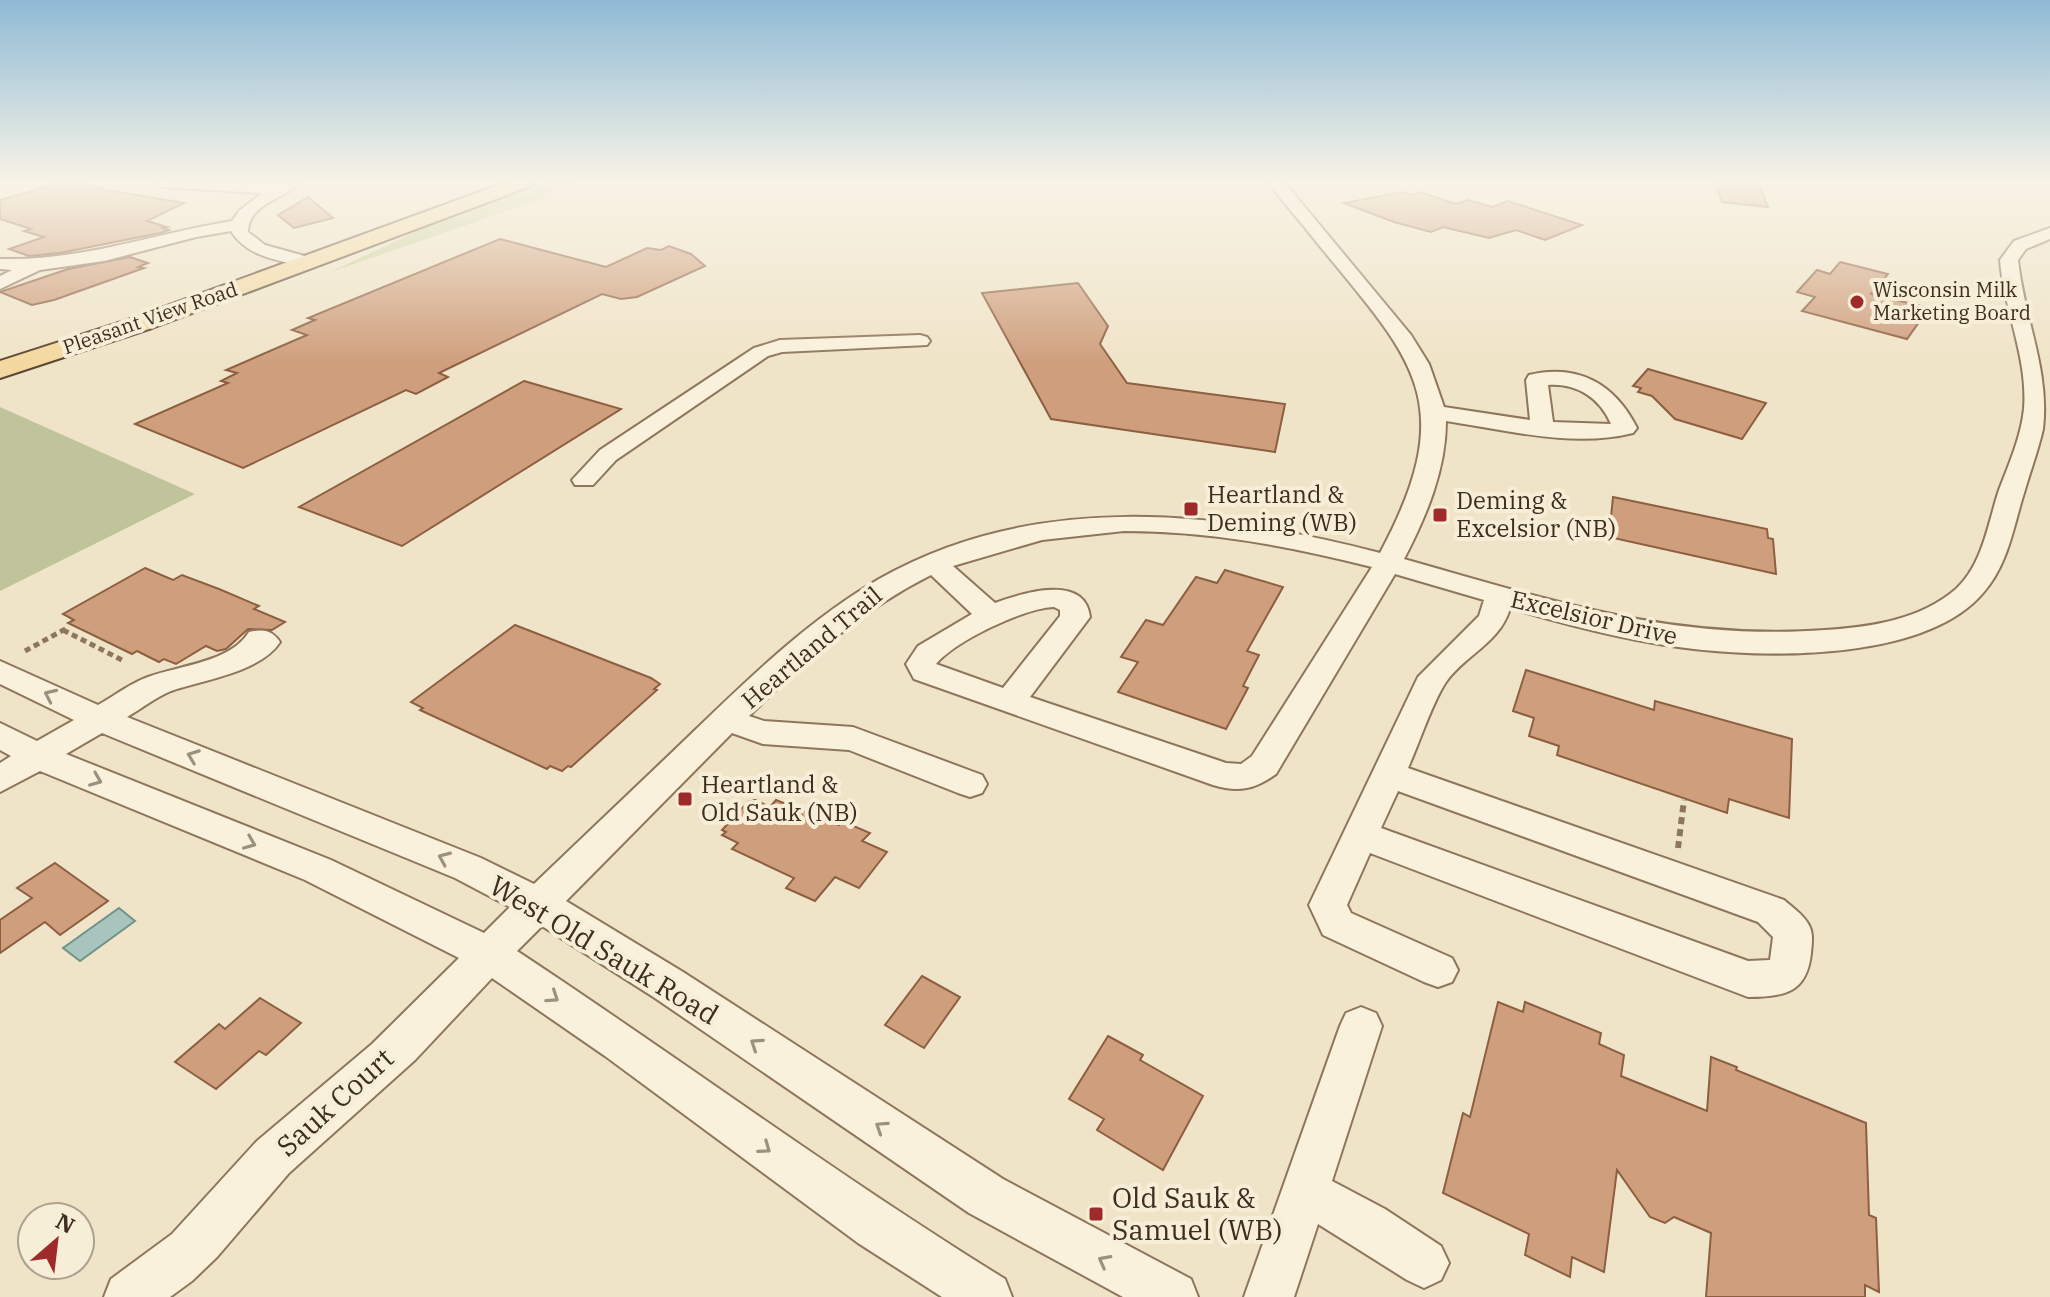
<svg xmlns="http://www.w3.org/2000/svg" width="2050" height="1297" font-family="'IBM Plex Serif',serif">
  <rect width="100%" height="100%" fill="#f0e4c8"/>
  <polygon fill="#c9cf9b" points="544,182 584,183 557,186 539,200 328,273 447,217"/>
  <polygon fill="#bfc49a" points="0,407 195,494 0,591"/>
  <polygon fill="#a9c4bc" stroke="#6f938a" stroke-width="2" points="119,908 135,921 80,961 63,948"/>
  <g fill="#cf9f7d" stroke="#8d5f41" stroke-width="2">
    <polygon points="63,182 76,182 107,190 184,203 147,221 167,227 163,228 169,230 160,233 60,253 29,256 9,249 44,237 24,231 31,229 0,219 0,200"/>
    <polygon points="1715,182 1758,182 1768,207 1722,202"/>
    <polygon points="1403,192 1412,195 1420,192 1456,204 1468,200 1492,207 1508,201 1582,225 1545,240 1516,230 1489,238 1443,227 1431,232 1394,222 1344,203"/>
    <polygon points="308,197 333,218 294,228 278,215"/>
    <polygon points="500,239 606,267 647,248 661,250 669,246 691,254 705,266 637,297 621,299 602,294 439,373 448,377 416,394 406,390 243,468 135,424 228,383 221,381 237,373 226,370 307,335 292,330 315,320 308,318"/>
    <polygon points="130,257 148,263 138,267 144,268 54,300 32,305 0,292 68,269"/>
    <polygon points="1840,262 1888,274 1871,294 1929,308 1907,339 1802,311 1815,297 1797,292 1817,270 1830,274"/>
    <polygon points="1078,283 1108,326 1100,344 1127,383 1285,404 1275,452 1051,419 982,293"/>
    <polygon points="1648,369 1766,403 1742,439 1675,419 1652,396 1638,392 1641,388 1633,386"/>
    <polygon points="524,381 621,409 402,546 299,507"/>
    <polygon points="1613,497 1767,529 1768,538 1773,539 1776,574 1609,537"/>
    <polygon points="145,568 173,580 182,575 219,589 259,606 254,609 285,622 272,630 248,629 226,649 217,651 206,646 176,664 164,659 159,662 137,651 132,654 68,623 74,620 63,614"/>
    <polygon points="1225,570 1283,587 1247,651 1259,655 1243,686 1248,688 1226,729 1118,692 1138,662 1121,657 1146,620 1163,625 1196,577 1217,583"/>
    <polygon points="515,625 651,678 660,684 654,689 657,690 571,767 568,766 562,771 550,766 547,769 420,710 423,708 411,702"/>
    <polygon points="1526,670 1654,710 1655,701 1792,739 1789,818 1729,799 1727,813 1557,755 1559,746 1529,736 1534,718 1513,711"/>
    <polygon points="755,800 770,807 776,800 839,825 842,821 870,833 862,841 887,852 859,888 835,877 815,901 786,888 794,878 732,849 738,843 722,835 726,832 722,830 748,802"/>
    <polygon points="55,863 108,901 60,935 45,922 0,953 0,920 32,898 17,888"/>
    <polygon points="922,976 960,997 924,1048 885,1025"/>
    <polygon points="260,998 301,1023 266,1055 259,1051 216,1089 175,1062 219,1024 225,1029"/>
    <polygon points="1498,1002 1523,1012 1525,1002 1601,1033 1599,1044 1624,1055 1621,1076 1707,1111 1711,1057 1737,1067 1736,1070 1866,1123 1869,1215 1876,1218 1879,1292 1865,1285 1865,1297 1706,1297 1711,1233 1674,1217 1665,1223 1650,1217 1617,1170 1604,1272 1572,1257 1570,1277 1525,1255 1529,1234 1443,1193 1463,1113 1470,1117"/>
    <polygon points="1108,1036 1143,1055 1140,1060 1203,1096 1163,1170 1097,1130 1104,1119 1069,1099"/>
  </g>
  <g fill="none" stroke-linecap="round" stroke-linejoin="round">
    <g stroke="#8d765c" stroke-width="4">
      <g id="minor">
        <path d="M153 182 277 184 300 182C286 199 248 203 248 232L265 245 312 258 315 262 306 267C278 260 247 257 231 231L196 237 104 261 40 270 0 289V276L12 270 0 269V259C83 261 152 234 232 221L239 211 262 193 161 187Z"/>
        <path d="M1269 182H1284L1411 335 1429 364 1444 407 1530 420 1526 380 1529 375C1578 363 1615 384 1637 428L1633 433C1573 448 1506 430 1446 421 1446 470 1426 517 1404 559 1550 600 1670 641 1825 630 1871 627 1920 620 1956 589 1983 564 1988 523 1999 490 2009 464 2021 437 2024 409 2028 358 2004 310 2000 260L2014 241 2050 228V239L2026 249 2018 260C2024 318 2050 371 2043 429 2038 451 2030 472 2024 493 2013 528 2008 565 1983 593 1926 660 1774 658 1694 649 1632 642 1570 626 1510 608 1501 642 1465 655 1446 682 1432 703 1419 744 1408 768L1784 900C1792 907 1802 914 1807 922 1814 932 1812 942 1811 953 1807 993 1784 997 1748 997L1370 853 1347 905 1351 913 1452 958 1458 970 1452 982 1438 987 1424 982 1323 935 1309 905 1418 677 1479 616 1484 600 1395 574 1276 774C1255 789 1239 793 1213 785L914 679 906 664 918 646 972 614 931 575C861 610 805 661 749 716L764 721 853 727 982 775 987 784 982 793 970 797 958 793 849 750 763 744 732 733 566 901 683 972 1003 1179 1191 1279 1198 1297H1123L969 1213 655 998 542 926 517 951C681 1059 838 1176 1005 1279L1012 1297H942L858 1243 605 1056 492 978 415 1060 289 1173 217 1257 192 1281 170 1297H104L111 1279 172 1234 257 1141 372 1044 459 958 305 880 40 771 0 792V763L11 756 0 750V723L37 741 74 720 0 684V661L98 705C114 696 131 683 148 677 181 665 231 662 249 632 263 629 272 630 280 642 261 672 203 680 171 691 156 697 141 709 127 717L481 858 534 884C585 835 637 786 688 737 747 680 807 621 879 579 1034 491 1215 510 1380 553 1464 396 1409 357 1310 234 1297 217 1280 200 1269 182ZM1548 385C1577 383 1600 398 1611 424L1553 422ZM1124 531C1209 531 1289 546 1372 567L1252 756 1241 764 1226 763 1030 697 1090 617C1085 573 1022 593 995 603L953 566 1042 540ZM1054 607 1060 610V616L1003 688 936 664C955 641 1024 608 1054 607ZM102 733 455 878 510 907 484 933 331 860 66 754ZM1398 791 1758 922 1773 937 1770 960 1748 961 1381 828Z"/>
        <polygon points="920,335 927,337 930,341 927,345 782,352 768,356 616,460 593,485 575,485 572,480 600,450 754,348 780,340"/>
        <polygon points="1361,1007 1376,1013 1382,1026 1332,1181 1385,1209 1441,1246 1449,1263 1441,1280 1424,1288 1407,1280 1318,1224 1294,1297 1244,1297 1340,1026 1346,1013"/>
      </g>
    </g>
    <g stroke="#5b4430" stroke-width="4">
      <polygon id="major" points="507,182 534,182 531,186 152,328 0,378 0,361 134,318"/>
    </g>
    <g stroke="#8d765c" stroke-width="5" stroke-dasharray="6 4" stroke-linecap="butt">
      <polyline points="63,630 124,661"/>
      <polyline points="25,651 69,627"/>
    </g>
    <polyline stroke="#8d765c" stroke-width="6" stroke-dasharray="7 5" stroke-linecap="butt" points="1678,848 1684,800"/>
    <use href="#minor" fill="#faf1dc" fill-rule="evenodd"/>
    <use href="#major" fill="#f3d9a0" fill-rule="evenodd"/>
  </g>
  <defs><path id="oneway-chevron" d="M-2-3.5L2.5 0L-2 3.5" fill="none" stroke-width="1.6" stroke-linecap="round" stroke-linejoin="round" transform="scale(2)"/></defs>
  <g stroke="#9c907e">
    <use href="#oneway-chevron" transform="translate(50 695) rotate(-155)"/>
    <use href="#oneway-chevron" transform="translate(193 756) rotate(-159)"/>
    <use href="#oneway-chevron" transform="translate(96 780) rotate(22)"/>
    <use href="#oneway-chevron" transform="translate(250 843) rotate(22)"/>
    <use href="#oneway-chevron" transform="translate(444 858) rotate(-157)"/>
    <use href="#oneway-chevron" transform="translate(553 997) rotate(34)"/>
    <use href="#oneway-chevron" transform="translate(756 1044) rotate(-146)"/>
    <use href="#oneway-chevron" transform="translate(881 1127) rotate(-147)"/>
    <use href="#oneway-chevron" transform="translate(765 1148) rotate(36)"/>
    <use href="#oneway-chevron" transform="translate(1104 1261) rotate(-152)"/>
  </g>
  <linearGradient id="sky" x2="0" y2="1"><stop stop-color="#8fbad6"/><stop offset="0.5" stop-color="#f8f3e6"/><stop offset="1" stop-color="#f8f3e6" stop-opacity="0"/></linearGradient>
  <rect width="2050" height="363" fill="url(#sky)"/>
  <g fill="#9e2a2b" stroke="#f7eed8" stroke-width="3">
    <circle cx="1857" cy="302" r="8"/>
    <rect x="1183" y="501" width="16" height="16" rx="4"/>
    <rect x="1432" y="507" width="16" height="16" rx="4"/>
    <rect x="677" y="791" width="16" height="16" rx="4"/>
    <rect x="1088" y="1206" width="16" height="16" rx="4"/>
  </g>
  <g text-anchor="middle" stroke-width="8" stroke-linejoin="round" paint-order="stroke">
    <g font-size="20" fill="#3d2e20" stroke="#f7eed8" text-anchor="start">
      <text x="1873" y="297">Wisconsin Milk<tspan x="1873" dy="23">Marketing Board</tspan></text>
    </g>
    <g font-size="20" fill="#3d2e20" stroke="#f7eed8">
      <text transform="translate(150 318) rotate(-19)" y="7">Pleasant View Road</text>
    </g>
    <g font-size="24" fill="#3d2e20" stroke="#f7eed8" text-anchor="start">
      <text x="1207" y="503">Heartland &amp;<tspan x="1207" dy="28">Deming (WB)</tspan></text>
      <text x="1456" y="509">Deming &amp;<tspan x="1456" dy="28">Excelsior (NB)</tspan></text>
      <text x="701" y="793">Heartland &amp;<tspan x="701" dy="28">Old Sauk (NB)</tspan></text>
    </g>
    <g font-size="24" fill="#3d2e20" stroke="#f7eed8">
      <text transform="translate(1594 618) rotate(13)" y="8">Excelsior Drive</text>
      <text transform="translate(812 648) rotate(-40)" y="8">Heartland Trail</text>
    </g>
    <g font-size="28" fill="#3d2e20" stroke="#f7eed8">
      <text transform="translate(604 950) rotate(31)" y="10">West Old Sauk Road</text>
      <text transform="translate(335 1102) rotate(-42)" y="10">Sauk Court</text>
    </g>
    <g font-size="28" fill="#3d2e20" stroke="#f7eed8" text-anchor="start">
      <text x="1112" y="1208">Old Sauk &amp;<tspan x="1112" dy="32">Samuel (WB)</tspan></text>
    </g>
  </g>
  <g transform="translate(56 1241) rotate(28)"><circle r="38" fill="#f7eed8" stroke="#ada18e" stroke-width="2"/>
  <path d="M0-6L14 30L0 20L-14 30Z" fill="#9e2a2b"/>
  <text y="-12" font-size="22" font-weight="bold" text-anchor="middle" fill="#3d2e20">N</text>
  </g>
</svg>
